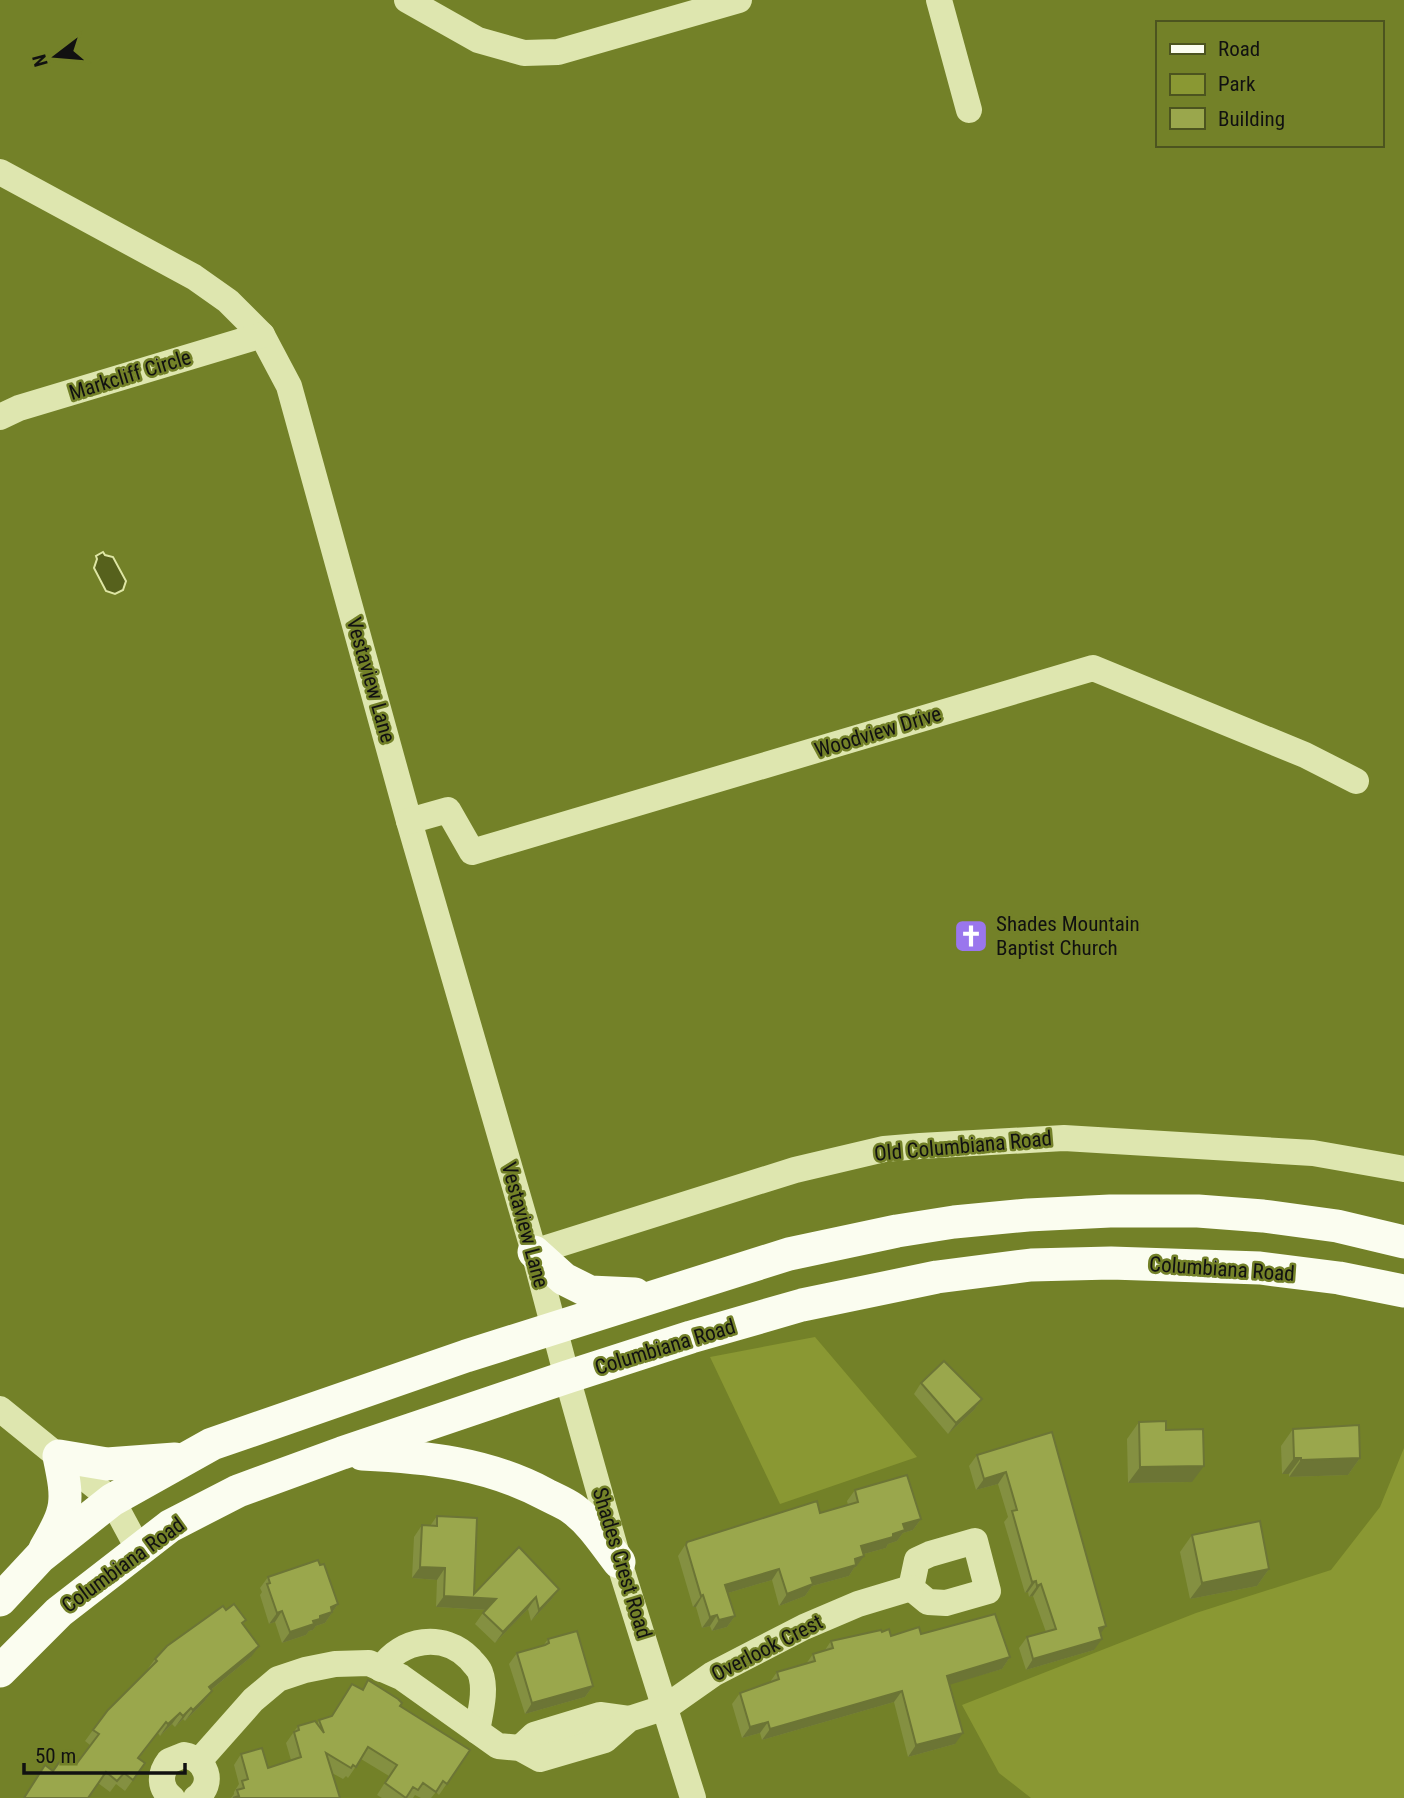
<svg xmlns="http://www.w3.org/2000/svg" width="1404" height="1798" font-family="'Roboto Condensed',sans-serif">
  <rect width="100%" height="100%" fill="#738128"/>
  <g fill="#8a9833">
    <polygon points="815,1337 917,1457 780,1504 710,1357"/>
    <polygon points="1404,1448 1404,1798 1031,1798 999,1773 962,1705 1196,1613 1331,1570 1380,1507"/>
  </g>
  <polygon fill="#56611c" stroke="#dee6a4" stroke-width="2" points="103,552 105,555 113,557 126,581 123,590 115,594 106,591 94,568 97,559 96,556"/>
  <g fill="none" stroke-linecap="round" stroke-linejoin="round">
    <g stroke="#dee6af" stroke-width="26">
      <polyline points="407,0 478,40 524,53 558,52 739,0"/>
      <polyline points="939,0 969,110"/>
      <polyline points="0,172 194,277 228,301 262,335 289,386 409,821 534,1252 567,1377 619,1562 693,1798"/>
      <polyline points="0,417 19,408 262,335"/>
      <polyline points="409,821 448,810 472,852 1093,668 1305,755 1356,781"/>
      <polyline points="534,1252 795,1170 884,1149 920,1146 1064,1138 1313,1153 1404,1169"/>
      <polyline points="0,1409 112,1500 139,1550"/>
      <polygon points="975,1541 988,1591 946,1603 928,1602 911,1588 917,1560 930,1554"/>
      <path d="M381 1669C401 1638 444 1632 470 1659 473 1663 478 1667 480 1672 487 1690 480 1713 477 1731"/>
      <polyline points="520,1748 534,1735 600,1715 629,1719"/>
      <polyline points="199,1761 253,1700 278,1679 305,1670 335,1664 369,1663 401,1677 498,1746 520,1748 540,1759 605,1740 629,1719 666,1707 713,1674 804,1627 858,1604 911,1588"/>
      <path d="M172 1798C159 1788 159 1774 169 1761L184 1755C206 1759 216 1783 196 1798"/>
    </g>
    <g stroke="#fbfdf0" stroke-width="33">
      <polyline points="534,1252 564,1279 590,1292 635,1294"/>
      <path d="M362 1454C426 1457 487 1463 545 1494 554 1499 565 1503 573 1509 592 1523 605 1544 619 1562"/>
      <path d="M45 1549C68 1509 69 1503 59 1456L107 1464 175 1459"/>
      <polyline points="0,1600 40,1557 112,1500 212,1444 466,1356 789,1254 897,1231 954,1222 1028,1215 1110,1211 1198,1211 1263,1216 1337,1226 1404,1242"/>
      <polyline points="0,1671 59,1612 170,1526 238,1491 342,1453 567,1377 691,1337 802,1305 937,1277 1031,1265 1111,1263 1260,1268 1339,1278 1404,1291"/>
    </g>
  </g>
  <g fill="#849041">
    <polygon points="921,1383 982,1399 974,1410 948,1434 914,1394"/>
    <polygon points="1139,1422 1166,1430 1192,1482 1128,1483 1127,1439"/>
    <polygon points="1293,1429 1360,1458 1348,1475 1289,1477 1289,1474 1282,1474 1281,1446"/>
    <polygon points="1052,1432 1101,1634 1094,1650 1026,1670 1019,1648 1027,1637 1046,1632 1033,1596 1029,1597 1028,1592 1025,1593 1004,1522 1008,1517 998,1484 976,1490 969,1466 977,1455"/>
    <polygon points="855,1490 921,1519 913,1530 903,1533 897,1541 888,1544 886,1548 864,1554 856,1567 854,1568 849,1576 812,1586 805,1596 779,1606 772,1580 728,1593 735,1616 727,1627 712,1631 710,1626 702,1628 696,1607 693,1607 678,1556 687,1542 820,1513 848,1505 847,1501"/>
    <polygon points="437,1516 474,1594 559,1589 551,1600 531,1621 528,1609 495,1643 475,1624 485,1610 436,1607 437,1580 412,1578 414,1537 422,1525 430,1526"/>
    <polygon points="1192,1535 1269,1569 1257,1586 1190,1599 1180,1552"/>
    <polygon points="268,1577 338,1604 325,1623 316,1626 313,1630 309,1631 306,1635 282,1643 275,1622 269,1624 260,1595 262,1592 260,1588"/>
    <polygon points="226,1610 246,1620 243,1624 251,1657 211,1690 212,1691 204,1702 185,1721 183,1719 175,1727 172,1724 160,1736 158,1733 139,1758 145,1763 125,1791 116,1784 110,1792 98,1783 53,1771 77,1763 90,1745 85,1741 93,1730 147,1670 155,1659"/>
    <polygon points="882,1632 891,1636 921,1634 1010,1657 1002,1669 949,1684 955,1744 908,1757 894,1702 762,1740 760,1733 742,1738 732,1704 740,1693 770,1682 777,1672 806,1664 813,1654 825,1650 831,1641"/>
    <polygon points="548,1639 593,1686 585,1697 525,1714 509,1664 517,1653 543,1646"/>
    <polygon points="368,1680 400,1706 470,1750 439,1795 436,1792 431,1798 421,1798 415,1795 413,1798 382,1798 377,1795 389,1776 361,1759 348,1778 346,1776 343,1779 332,1773 340,1798 231,1798 234,1794 234,1792 239,1784 234,1765 241,1754 268,1768 291,1760 286,1743 298,1726 317,1724 319,1720 331,1717 352,1684 362,1690"/>
  </g>
  <g fill="#6c7535">
    <polygon points="982,1399 974,1410 948,1434 956,1423"/>
    <polygon points="1294,1458 1301,1458 1289,1474 1282,1474"/>
    <polygon points="1360,1458 1348,1475 1289,1477 1301,1460"/>
    <polygon points="1204,1466 1192,1482 1128,1483 1140,1467"/>
    <polygon points="1006,1472 998,1484 976,1490 984,1479"/>
    <polygon points="921,1519 913,1530 903,1533 897,1541 888,1544 886,1548 853,1557 861,1546 893,1534 903,1524"/>
    <polygon points="864,1556 856,1567 854,1568 849,1576 812,1586 805,1596 779,1606 787,1594 811,1578 855,1559"/>
    <polygon points="420,1567 445,1568 437,1580 412,1578"/>
    <polygon points="779,1569 772,1580 718,1596 725,1585"/>
    <polygon points="1269,1569 1257,1586 1190,1599 1202,1583"/>
    <polygon points="1036,1581 1028,1592 1025,1593 1032,1582"/>
    <polygon points="1041,1584 1033,1596 1029,1597 1037,1586"/>
    <polygon points="559,1589 551,1600 531,1621 539,1610"/>
    <polygon points="703,1595 696,1607 693,1607 701,1596"/>
    <polygon points="444,1596 496,1599 488,1610 436,1607"/>
    <polygon points="536,1597 528,1609 495,1643 503,1632"/>
    <polygon points="338,1604 325,1623 316,1626 313,1630 309,1631 306,1635 282,1643 290,1632 313,1621 331,1607"/>
    <polygon points="282,1611 275,1622 269,1624 277,1613"/>
    <polygon points="717,1615 710,1626 702,1628 710,1617"/>
    <polygon points="735,1616 727,1627 712,1631 719,1620"/>
    <polygon points="1106,1626 1098,1637 1099,1628"/>
    <polygon points="1102,1639 1094,1650 1026,1670 1033,1659"/>
    <polygon points="259,1646 251,1657 201,1698 209,1687"/>
    <polygon points="1010,1657 1002,1669 939,1688 947,1676"/>
    <polygon points="593,1686 585,1697 525,1714 532,1703"/>
    <polygon points="212,1691 204,1702 185,1721 193,1710"/>
    <polygon points="902,1691 894,1702 762,1740 770,1729"/>
    <polygon points="191,1708 183,1719 175,1727 183,1716"/>
    <polygon points="180,1713 172,1724 160,1736 168,1724"/>
    <polygon points="768,1722 760,1733 742,1738 750,1727"/>
    <polygon points="963,1733 955,1744 908,1757 916,1745"/>
  </g>
  <g fill="#9aa74c" stroke="#6c7535" stroke-width="2">
    <polygon points="944,1361 982,1399 956,1423 921,1383"/>
    <polygon points="1166,1421 1166,1430 1203,1429 1204,1466 1140,1467 1139,1422"/>
    <polygon points="1359,1425 1360,1458 1301,1460 1301,1458 1294,1458 1293,1429"/>
    <polygon points="1052,1432 1106,1626 1099,1628 1102,1639 1033,1659 1027,1637 1056,1629 1041,1584 1037,1586 1036,1581 1032,1582 1012,1511 1017,1510 1006,1472 984,1479 977,1455"/>
    <polygon points="907,1475 921,1519 903,1524 905,1530 893,1534 893,1537 861,1546 864,1556 855,1559 856,1565 811,1578 813,1584 787,1594 779,1569 725,1585 735,1616 719,1620 717,1615 710,1617 703,1595 701,1596 686,1545 687,1542 817,1501 820,1513 858,1502 855,1490"/>
    <polygon points="437,1516 477,1518 474,1594 519,1547 559,1589 539,1610 536,1597 503,1632 483,1613 496,1599 444,1596 445,1568 420,1567 422,1525 437,1526"/>
    <polygon points="1260,1521 1269,1569 1202,1583 1192,1535"/>
    <polygon points="318,1560 320,1565 324,1564 338,1604 331,1607 332,1612 320,1616 320,1619 313,1621 314,1624 290,1632 282,1611 277,1613 267,1584 270,1583 268,1577"/>
    <polygon points="234,1604 246,1620 242,1623 259,1646 209,1687 212,1691 193,1710 191,1708 183,1716 180,1713 168,1724 166,1722 138,1758 145,1763 133,1780 124,1773 117,1781 106,1772 88,1798 24,1798 45,1765 53,1771 65,1754 77,1763 99,1734 93,1730 108,1710 157,1661 155,1659 167,1646 223,1606 226,1610"/>
    <polygon points="995,1614 1010,1657 947,1676 963,1733 916,1745 902,1691 770,1729 768,1722 750,1727 740,1693 779,1679 777,1672 815,1661 813,1654 833,1648 831,1641 881,1630 882,1632 889,1629 891,1636 919,1627 921,1634"/>
    <polygon points="577,1631 593,1686 532,1703 517,1653 545,1645 549,1643 548,1639"/>
    <polygon points="368,1680 398,1699 402,1703 400,1706 470,1750 447,1784 443,1781 436,1792 423,1783 418,1790 413,1787 406,1798 385,1783 397,1765 368,1747 356,1767 353,1765 351,1768 326,1753 340,1798 233,1798 239,1796 237,1790 244,1788 242,1781 248,1779 241,1754 262,1748 268,1768 301,1757 294,1732 299,1730 298,1726 315,1721 324,1733 319,1720 332,1716 352,1684 363,1690"/>
  </g>
  <defs>
    <g id="church-square" transform="scale(1.75)"><rect x="-9" y="-9" width="18" height="18" rx="4" fill="#9a76ed" stroke="#738128"/><path d="M-1.2-6h2.4v3.5h3.3v2.4h-3.3V6h-2.4V-.1h-3.3v-2.4h3.3Z" fill="#fff"/></g>
  </defs>
  <g fill-rule="evenodd">
    <use href="#church-square" x="971" y="936"/>
  </g>
  <g text-anchor="middle" stroke-width="5" stroke-linejoin="round" paint-order="stroke">
    <g font-size="21" fill="#111" stroke="#738128">
      <text transform="translate(130 375) rotate(-17)" y="7">Markcliff Circle</text>
      <text transform="translate(371 680) rotate(74)" y="7">Vestaview Lane</text>
      <text transform="translate(878 732) rotate(-17)" y="7">Woodview Drive</text>
      <text transform="translate(963 1146) rotate(-5)" y="7">Old Columbiana Road</text>
      <text transform="translate(525 1225) rotate(75)" y="7">Vestaview Lane</text>
      <text transform="translate(1222 1269) rotate(4)" y="7">Columbiana Road</text>
      <text transform="translate(665 1347) rotate(-17)" y="7">Columbiana Road</text>
      <text transform="translate(622 1563) rotate(73)" y="7">Shades Crest Road</text>
      <text transform="translate(123 1565) rotate(-36)" y="7">Columbiana Road</text>
      <text transform="translate(767 1648) rotate(-27)" y="7">Overlook Crest</text>
    </g>
    <g font-size="21" fill="#111" stroke="#738128" text-anchor="start">
      <text x="996" y="931">Shades Mountain<tspan x="996" dy="24">Baptist Church</tspan></text>
    </g>
  </g>
  <rect x="1156" y="21" width="228" height="126" fill="#738128" stroke="#4c541f" stroke-width="2"/>
  <rect x="1170" y="44" width="35" height="10" fill="#fbfdf0" stroke="#4c541f" stroke-width="2"/>
  <text x="1218" y="56" font-size="21" fill="#111111">Road</text>
  <rect x="1170" y="74" width="35" height="21" fill="#8a9833" stroke="#4c541f" stroke-width="2"/>
  <text x="1218" y="91" font-size="21" fill="#111111">Park</text>
  <rect x="1170" y="108" width="35" height="21" fill="#9aa74c" stroke="#4c541f" stroke-width="2"/>
  <text x="1218" y="126" font-size="21" fill="#111111">Building</text>
  <g transform="translate(56 56) rotate(254)" stroke="#738128" stroke-width="5" paint-order="stroke">
  <path d="M0-5L12 26L0 18L-12 26Z" fill="#111111"/>
  <text y="-10" font-size="19" font-weight="bold" text-anchor="middle" fill="#111111">N</text>
  </g>
  <path d="M24 1763v10h161v-10" fill="none" stroke="#111111" stroke-width="3.5"/>
  <text x="35" y="1763" font-size="21" fill="#111111" stroke="#738128" stroke-width="5" paint-order="stroke">50 m</text>
</svg>
